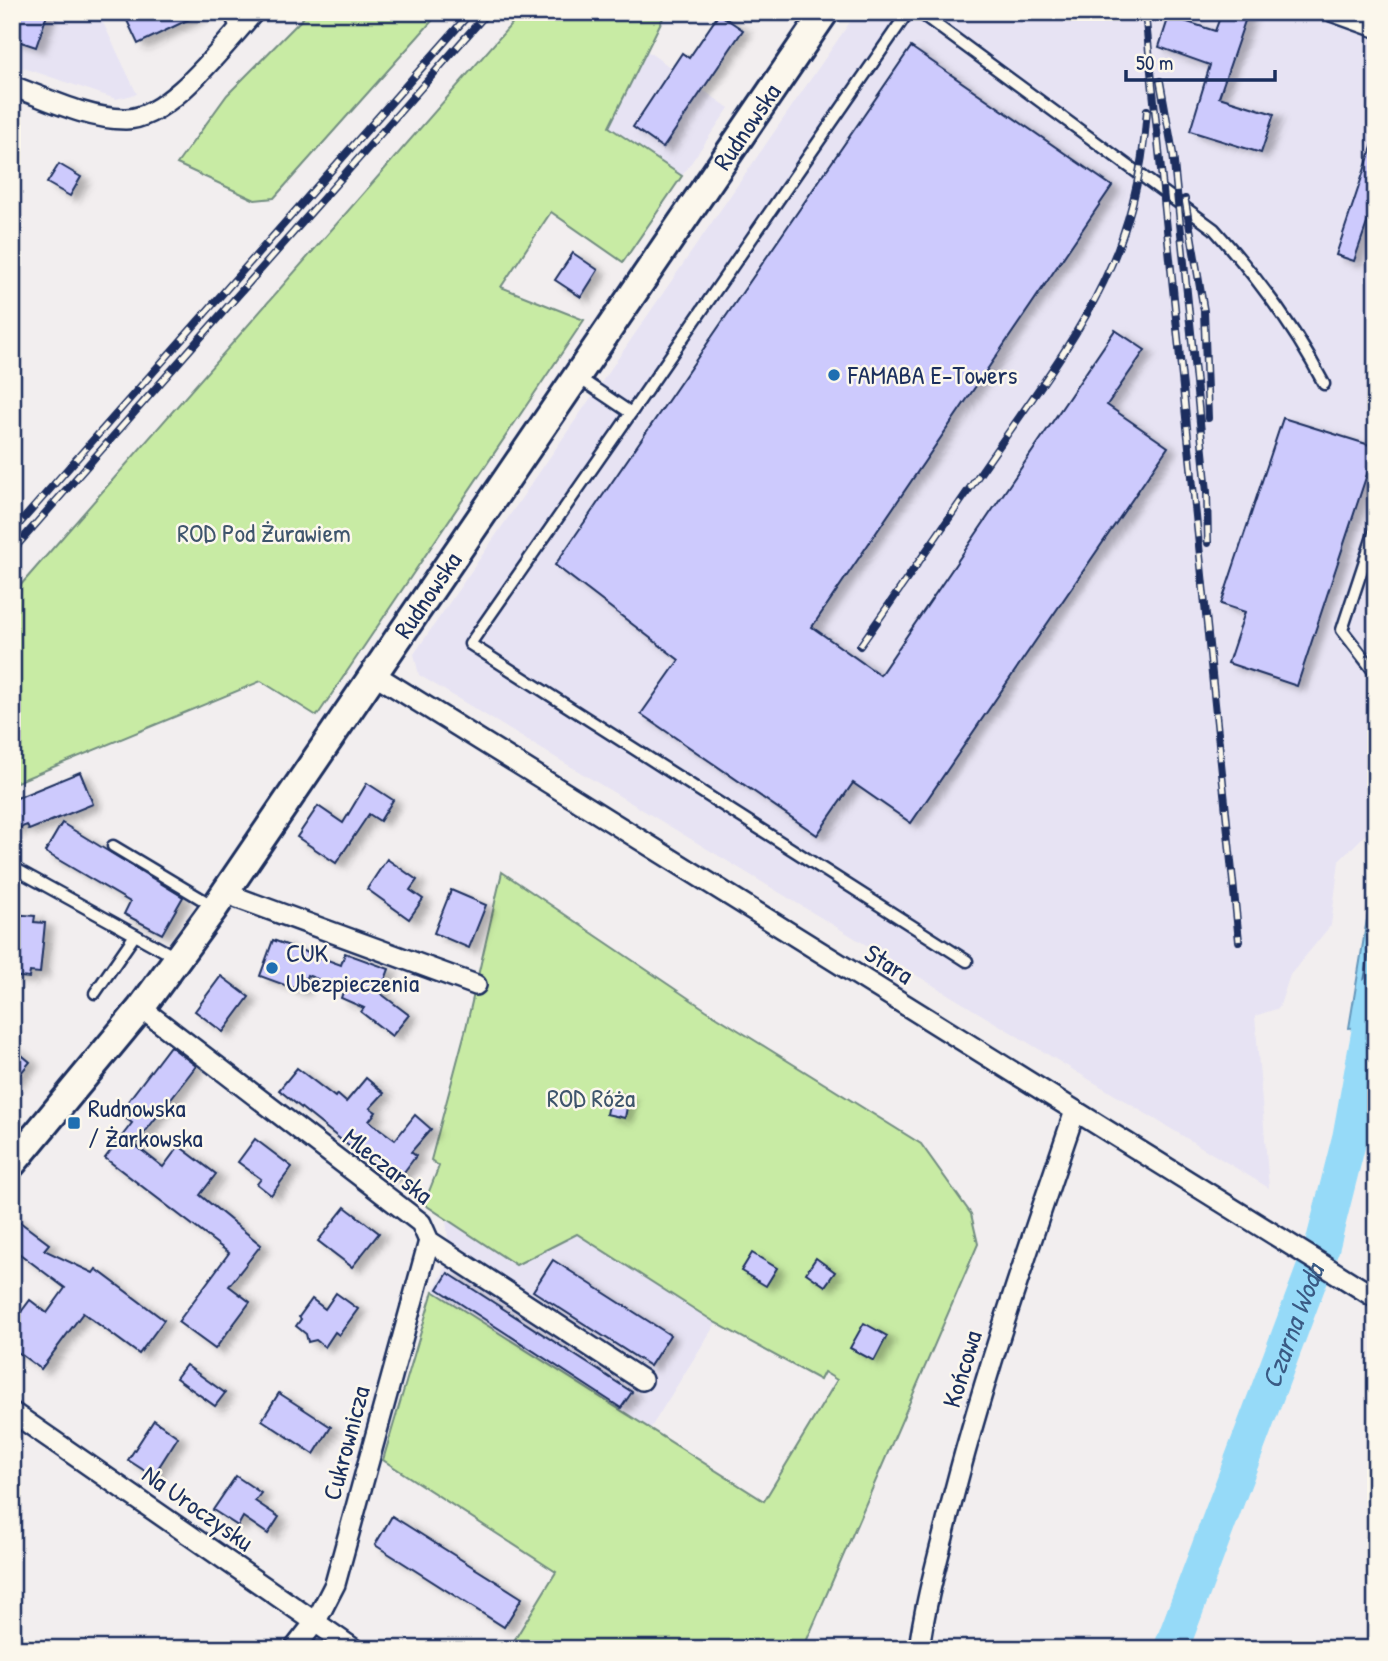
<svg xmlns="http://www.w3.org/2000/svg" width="1388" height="1661" font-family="'Patrick Hand',sans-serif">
  <defs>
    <filter id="shadow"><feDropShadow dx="8" dy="4.5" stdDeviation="3.5" flood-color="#0004"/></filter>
  </defs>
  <rect width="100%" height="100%" fill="#f2eeef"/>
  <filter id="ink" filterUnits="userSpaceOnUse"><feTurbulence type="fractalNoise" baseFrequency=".0143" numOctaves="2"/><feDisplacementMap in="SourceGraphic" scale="14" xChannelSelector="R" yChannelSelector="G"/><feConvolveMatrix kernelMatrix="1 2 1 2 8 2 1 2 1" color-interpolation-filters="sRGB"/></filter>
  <g filter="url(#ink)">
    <g fill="#e7e3f3">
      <polygon points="12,12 98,12 137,94 116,99 12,64"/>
      <polygon points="857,12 1376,12 1376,824 1339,861 1331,925 1290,975 1279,1008 1255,1016 1269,1188 419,675 414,654"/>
      <polygon points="647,51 729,108 682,176 608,127"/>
      <polygon points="446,1219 516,1265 577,1234 716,1323 650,1429 433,1291 450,1260"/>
    </g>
    <g fill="#c8eba4" stroke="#728d81" stroke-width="2">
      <polygon points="309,12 440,12 274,198 255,200 177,164 227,95"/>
      <polygon points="522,12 666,12 609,127 682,176 623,262 551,212 501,287 584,320 317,716 261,681 12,784 12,595"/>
      <polygon points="502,872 706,1010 921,1144 971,1214 978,1244 803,1649 509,1649 556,1572 383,1460 433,1291 764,1501 837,1380 824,1372 820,1380 716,1323 577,1234 516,1265 424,1204 439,1166 431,1160 465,1032"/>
    </g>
    <polygon fill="#96daf8" stroke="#6596ba" stroke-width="2" points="1376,890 1376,1026 1349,1028 1371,895"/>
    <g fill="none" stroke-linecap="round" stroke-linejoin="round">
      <polyline stroke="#4c739c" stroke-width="2" points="1376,911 1358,1017 1361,1020 1376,1019"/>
      <path stroke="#96daf8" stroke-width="35" id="s1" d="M1171 1649 1322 1247 1350 1136 1376 993"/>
    </g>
    <g fill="#cdcafd" stroke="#1b2f5e" stroke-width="2" filter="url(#shadow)">
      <polygon points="12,12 48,12 36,47 12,39"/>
      <polygon points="123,12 204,12 138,44"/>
      <polygon points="1222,12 1248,12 1219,97 1274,114 1261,153 1190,131 1210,65 1159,47 1169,16 1215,31"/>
      <polygon points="719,14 743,30 663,148 633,127 682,53 689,58"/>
      <polygon points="911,47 1112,186 812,627 880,675 1115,330 1145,350 1107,405 1168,447 911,823 853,783 817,835 641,714 679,660 555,565"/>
      <polygon points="1373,144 1376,144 1376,197 1354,261 1336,255"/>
      <polygon points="59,164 81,177 70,196 47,183"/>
      <polygon points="573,253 598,270 581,297 555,280"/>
      <polygon points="1283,418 1376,447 1297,686 1228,663 1245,612 1221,604"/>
      <polygon points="80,772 93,804 29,830 27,825 12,831 12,800"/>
      <polygon points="367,783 393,800 380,821 369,814 336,863 297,837 318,806 343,823"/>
      <polygon points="62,823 183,897 162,934 124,914 130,902 45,852"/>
      <polygon points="387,859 417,880 410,890 423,899 409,919 367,889"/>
      <polygon points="451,890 486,905 469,948 434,933"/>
      <polygon points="12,914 35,916 34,922 45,923 40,973 30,972 29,978 12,976"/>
      <polygon points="273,940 341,965 345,953 389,969 380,993 409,1015 392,1036 361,1012 364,1008 341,998 344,989 307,975 301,991 260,976"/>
      <polygon points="221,976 249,997 223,1032 195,1011"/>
      <polygon points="170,1046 196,1066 135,1145 163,1167 179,1146 216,1174 200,1195 261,1245 229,1286 250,1302 215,1349 178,1322 229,1253 105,1158 132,1123 119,1113"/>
      <polygon points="12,1047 30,1062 12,1084"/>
      <polygon points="297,1068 335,1097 337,1094 346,1102 366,1078 384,1093 370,1108 376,1112 369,1121 395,1140 415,1115 431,1129 411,1152 416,1156 398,1180 350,1147 279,1090"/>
      <polygon points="611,1092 629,1096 625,1118 606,1114"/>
      <polygon points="255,1139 292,1167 271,1195 257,1184 261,1179 238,1162"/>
      <polygon points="345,1207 379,1233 352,1267 318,1241"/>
      <polygon points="12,1216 49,1244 44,1250 93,1273 96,1269 164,1320 139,1354 83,1313 41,1369 12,1348 12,1324 30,1300 47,1313 65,1288 12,1248"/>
      <polygon points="752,1253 777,1268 766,1286 741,1271"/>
      <polygon points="816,1258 835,1272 825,1286 806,1273"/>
      <polygon points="553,1260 670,1335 650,1366 533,1291"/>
      <polygon points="448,1273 632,1392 621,1408 438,1289"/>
      <polygon points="336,1293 358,1309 339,1335 335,1332 325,1347 316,1340 308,1342 306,1334 296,1326 301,1319 299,1317 312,1299 325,1309"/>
      <polygon points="864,1323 887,1336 874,1361 850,1348"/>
      <polygon points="186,1365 225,1393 215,1406 176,1378"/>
      <polygon points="279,1393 331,1427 314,1454 262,1420"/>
      <polygon points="154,1420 178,1437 153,1476 128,1460"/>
      <polygon points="236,1476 261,1493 255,1501 279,1517 268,1534 243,1517 238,1526 213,1510"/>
      <polygon points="392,1516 522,1598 504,1627 375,1545"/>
    </g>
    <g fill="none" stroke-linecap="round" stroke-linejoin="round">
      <g stroke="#1b2f5e" stroke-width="15">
        <g id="lane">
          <polyline points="229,12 237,30"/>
          <path d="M919 12 1214 229C1258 278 1294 326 1324 384"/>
          <polyline points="579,378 631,413 470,644 967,961"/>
          <polyline points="631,413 908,12"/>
          <polyline points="1376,527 1342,630 1376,674"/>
          <polyline points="113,846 215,907"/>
          <polyline points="12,867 177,958"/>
          <polyline points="95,993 135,935"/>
        </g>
      </g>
      <g stroke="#1b2f5e" stroke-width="24">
        <g id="street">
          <polyline points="1334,12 1376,27"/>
          <path d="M12 86C48 99 87 119 125 119 169 120 225 43 254 12"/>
          <polyline points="374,674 1376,1298"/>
          <polyline points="226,890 238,898 476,985"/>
          <polyline points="141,1008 421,1223 429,1241 642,1380"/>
          <polyline points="12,1412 354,1649"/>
          <polyline points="294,1649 316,1621 335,1584 429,1241"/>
          <path d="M919 1649C925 1603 938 1558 949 1513 983 1377 1030 1244 1075 1111"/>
        </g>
      </g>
      <g stroke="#1b2f5e" stroke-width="32">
        <g id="secondary">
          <path id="s2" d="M12 1164 141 1008 215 907 825 12"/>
        </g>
      </g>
      <use href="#lane" stroke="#fbf7ec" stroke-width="10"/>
      <use href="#street" stroke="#fbf7ec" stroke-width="19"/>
      <use href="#secondary" stroke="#fbf7ec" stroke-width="26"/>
      <g stroke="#1b2f5e" stroke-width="8">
        <g id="rail">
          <polyline points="1145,12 1239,941"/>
          <polyline points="1160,81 1173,153 1207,492 1208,543"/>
          <polyline points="1185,199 1204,311 1208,418"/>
          <polyline points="12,532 471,12"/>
          <polyline points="12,551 488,12"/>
          <path d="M860 646C906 581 951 515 997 449 1079 332 1137 258 1147 110"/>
        </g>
      </g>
      <use href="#rail" stroke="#fbf7ec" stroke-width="5" stroke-dasharray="16" stroke-linecap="butt"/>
    </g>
  </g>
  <g fill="#1f6fb2" stroke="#fbf7ec" stroke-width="2.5">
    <circle cx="834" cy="375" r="7"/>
    <circle cx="272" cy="968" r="7"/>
    <rect x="67" y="1116" width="14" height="14" rx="3.5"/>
  </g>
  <g text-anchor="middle" stroke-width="5" stroke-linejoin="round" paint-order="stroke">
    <g font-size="26" fill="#1b2f5e" stroke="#fbf7ec">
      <text dy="9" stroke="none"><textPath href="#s2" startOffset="1272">Rudnowska</textPath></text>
      <text dy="9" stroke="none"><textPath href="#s2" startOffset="705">Rudnowska</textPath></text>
      <text transform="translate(889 964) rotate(32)" y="9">Stara</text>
      <text transform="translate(388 1166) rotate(38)" y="9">Mleczarska</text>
      <text transform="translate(962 1369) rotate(-73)" y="9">Końcowa</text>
      <text transform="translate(346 1443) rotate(-75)" y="9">Cukrownicza</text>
      <text transform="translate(198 1508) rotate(35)" y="9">Na Uroczysku</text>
    </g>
    <g font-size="26" fill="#1b2f5e" stroke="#fbf7ec" text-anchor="start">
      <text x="848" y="384">FAMABA E-Towers</text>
      <text x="286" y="962">CUK<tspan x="286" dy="30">Ubezpieczenia</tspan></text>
      <text x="88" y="1117">Rudnowska<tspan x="88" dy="30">/ Żarkowska</tspan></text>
    </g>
    <g font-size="26" fill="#3e556c" stroke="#fbf7ec">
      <text x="264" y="542">ROD Pod Żurawiem</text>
      <text x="591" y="1107">ROD Róża</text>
    </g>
    <g font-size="28" font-style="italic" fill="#3a5a84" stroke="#fbf7ec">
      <text dy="10" stroke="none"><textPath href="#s1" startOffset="345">Czarna Woda</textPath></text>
    </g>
  </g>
  <rect width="1388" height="1661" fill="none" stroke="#fbf7ec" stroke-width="42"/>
  <rect x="21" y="21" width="1346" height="1619" fill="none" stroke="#1b2f5e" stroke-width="2.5" filter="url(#ink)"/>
  <path d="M1126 70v10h149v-10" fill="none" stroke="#1b2f5e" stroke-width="3.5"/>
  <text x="1136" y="70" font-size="21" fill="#1b2f5e" stroke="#fbf7ec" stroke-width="5" paint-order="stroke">50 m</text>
</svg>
